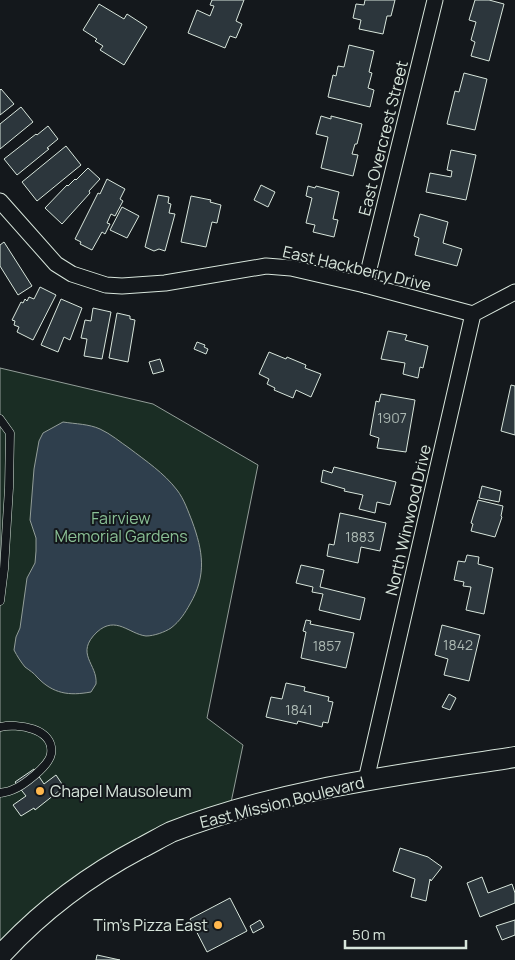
<svg xmlns="http://www.w3.org/2000/svg" width="515" height="960" font-family="Manrope,sans-serif">
  <rect width="100%" height="100%" fill="#14181c"/>
  <polygon fill="#1a2d24" stroke="#939e99" points="0,368 153,404 258,465 207,718 243,745 229,812 121,858 0,956"/>
  <path fill="#2f3f4d" stroke="#939e99" d="M63 422C76 424 89 424 100 429 111 434 120 442 129 448 146 461 164 473 177 490 184 499 188 511 192 521 203 551 207 575 190 604 185 613 180 621 171 628 165 632 154 636 146 636 129 634 116 615 97 632 74 654 98 664 96 684L91 692C69 696 53 694 37 677 34 673 29 670 25 667 21 662 17 656 14 650L16 637 20 628 27 578 35 563 36 551V538L30 520 34 469 39 441 43 433Z"/>
  <g fill="#2c363c" stroke="#d8e6dc">
    <polygon points="212,0 244,0 236,21 242,24 236,38 230,36 225,48 188,33 197,10 210,16 214,6 210,5"/>
    <polygon points="365,0 395,0 391,16 387,16 383,34 359,29 361,20 353,18 356,4 364,5"/>
    <polygon points="475,0 489,0 504,4 489,61 471,56 475,42 471,40 476,22 469,20"/>
    <polygon points="99,4 124,19 127,14 147,27 124,65 100,50 103,46 95,41 97,39 83,30"/>
    <polygon points="349,45 374,51 369,72 372,73 368,88 374,90 370,107 328,97 333,75 336,76 338,66 344,67"/>
    <polygon points="464,73 487,79 475,130 447,124 455,91 459,92"/>
    <polygon points="1,89 14,104 0,115 0,90"/>
    <polygon points="21,107 33,122 0,149 0,124"/>
    <polygon points="321,116 331,119 331,116 362,124 357,144 355,144 352,154 358,155 353,176 321,168 328,137 316,134"/>
    <polygon points="48,126 58,139 47,148 49,149 17,175 4,159 36,134 37,135"/>
    <polygon points="66,146 81,165 37,201 22,182"/>
    <polygon points="451,150 476,155 466,200 426,192 430,173 451,177 452,171 447,170"/>
    <polygon points="88,168 100,179 89,191 90,193 62,224 45,208 67,185 68,186 75,179 76,180"/>
    <polygon points="107,179 125,189 120,199 123,201 115,216 111,214 107,223 110,224 105,234 102,232 92,250 80,244 81,242 75,239 98,193 100,194"/>
    <polygon points="261,185 275,192 268,207 254,200"/>
    <polygon points="308,186 315,188 316,186 339,192 333,219 338,220 334,237 313,232 315,225 306,223 312,198 306,196"/>
    <polygon points="158,195 169,197 168,203 171,204 169,213 175,214 165,251 159,249 154,251 145,247"/>
    <polygon points="191,196 211,200 210,202 221,205 217,223 212,222 206,247 181,242"/>
    <polygon points="122,207 139,216 127,238 110,230"/>
    <polygon points="420,214 448,222 443,243 462,249 457,266 415,255 419,238 414,236"/>
    <polygon points="4,242 32,286 18,295 0,266 0,245"/>
    <polygon points="40,287 56,295 33,340 17,332 19,327 14,325 15,321 12,320 21,302 23,303 25,299 27,301 29,297 34,299"/>
    <polygon points="61,299 82,308 70,340 64,337 58,352 41,345"/>
    <polygon points="93,308 111,312 102,359 84,356 87,339 81,338 85,320 91,321"/>
    <polygon points="117,313 130,316 130,319 135,320 128,362 109,358"/>
    <polygon points="388,331 407,335 405,340 428,346 423,368 420,367 418,378 403,374 405,363 381,359"/>
    <polygon points="197,342 205,345 204,347 208,349 206,354 194,349"/>
    <polygon points="269,352 286,359 287,357 306,365 305,368 321,374 311,397 296,390 293,398 274,390 275,388 267,384 269,379 259,374"/>
    <polygon points="160,359 164,371 153,374 149,362"/>
    <polygon points="511,385 515,386 515,435 501,431"/>
    <polygon points="381,394 415,400 406,452 377,448 379,438 370,435 376,401 379,402"/>
    <polygon points="334,467 396,482 390,505 377,502 375,513 359,509 363,495 344,491 345,489 321,482 323,470 332,473"/>
    <polygon points="482,486 501,491 499,502 479,498"/>
    <polygon points="478,500 503,506 501,516 502,517 495,537 471,531 473,524 471,523"/>
    <polygon points="340,513 386,523 380,551 361,547 358,563 327,556 329,544 334,545"/>
    <polygon points="467,555 479,557 478,564 493,568 484,614 466,610 471,587 463,586 464,582 454,580 458,561 465,562"/>
    <polygon points="301,565 324,570 320,587 365,598 360,620 319,610 323,594 312,592 313,587 296,583"/>
    <polygon points="306,620 311,621 310,624 354,633 346,668 301,658 306,632 303,631"/>
    <polygon points="442,625 480,635 469,681 444,675 448,659 435,655"/>
    <polygon points="286,683 305,687 304,691 329,697 328,701 333,702 328,723 323,722 322,727 298,721 297,724 266,717 271,697 282,699"/>
    <polygon points="449,694 456,698 450,710 442,707"/>
    <polygon points="34,769 44,784 56,775 64,787 35,810 34,808 21,816 13,805 26,796 15,782"/>
    <polygon points="400,848 428,857 442,867 431,881 430,879 426,901 411,897 415,879 393,871"/>
    <polygon points="482,877 488,893 512,884 515,893 515,903 480,917 467,883"/>
    <polygon points="230,898 247,931 207,952 190,919"/>
    <polygon points="260,920 264,927 253,933 250,926"/>
    <polygon points="515,920 515,935 502,940 496,926"/>
    <polygon points="97,955 120,960 96,960"/>
  </g>
  <g fill="none" stroke-linecap="round" stroke-linejoin="round">
    <g stroke="#d8e6dc" stroke-width="9">
      <g id="lane">
        <polyline points="0,419 10,433 9,488 4,569 0,601"/>
        <path d="M0 727C17 723 55 728 51 754 49 766 23 786 12 790 8 792 4 792 0 793"/>
      </g>
    </g>
    <g stroke="#d8e6dc" stroke-width="17">
      <g id="street">
        <polyline points="0,201 56,264 72,274 106,285 122,286 165,283 266,266 291,268 365,285 473,314"/>
        <polyline points="365,285 435,0"/>
        <polyline points="366,780 473,314 515,292"/>
      </g>
    </g>
    <g stroke="#d8e6dc" stroke-width="22">
      <path id="secondary" d="M0 956C40 912 88 876 141 848 151 843 161 837 171 832 281 789 399 775 515 757"/>
    </g>
    <use href="#lane" stroke="#14181c" stroke-width="8"/>
    <use href="#street" stroke="#14181c" stroke-width="15"/>
    <use href="#secondary" stroke="#14181c" stroke-width="20"/>
  </g>
  <g fill="#ffb74d" stroke="#14181c" stroke-width="2">
    <circle cx="40" cy="791" r="5"/>
    <circle cx="218" cy="925" r="5"/>
  </g>
  <g text-anchor="middle" stroke-width="4" stroke-linejoin="round" paint-order="stroke">
    <g font-size="14" fill="#adbab4">
      <text x="392" y="423">1907</text>
      <text x="360" y="542">1883</text>
      <text x="458" y="650">1842</text>
      <text x="327" y="651">1857</text>
      <text x="299" y="715">1841</text>
    </g>
    <g font-size="16" fill="#d8e6dc" stroke="#14181c">
      <text transform="translate(383 138) rotate(-76)" y="6">East Overcrest Street</text>
      <text transform="translate(357 268) rotate(13)" y="6">East Hackberry Drive</text>
      <text transform="translate(408 520) rotate(-77)" y="6">North Winwood Drive</text>
      <text transform="translate(282 802) rotate(-14)" y="6">East Mission Boulevard</text>
    </g>
    <g font-size="16" fill="#8ac095" stroke="#14181c">
      <text x="121" y="524">Fairview<tspan x="121" dy="18">Memorial Gardens</tspan></text>
    </g>
    <g font-size="16" fill="#d8e6dc" stroke="#14181c" text-anchor="start">
      <text x="50" y="797">Chapel Mausoleum</text>
      <text x="208" y="931" text-anchor="end">Tim’s Pizza East</text>
    </g>
  </g>
  <path d="M345 940v8h121v-8" fill="none" stroke="#d8e6dc" stroke-width="2.5"/>
  <text x="352" y="940" font-size="15" fill="#d8e6dc" stroke="#14181c" stroke-width="4" paint-order="stroke">50 m</text>
</svg>
